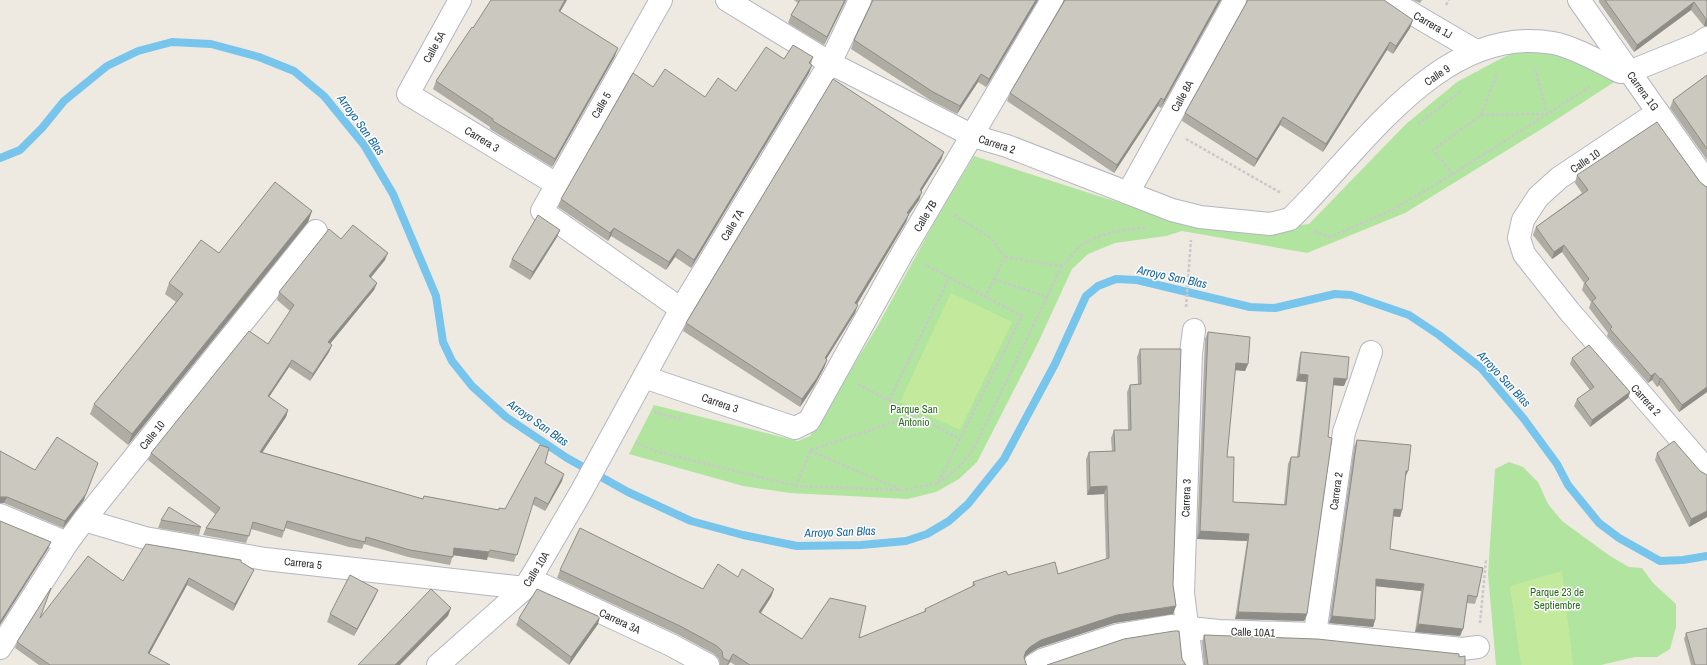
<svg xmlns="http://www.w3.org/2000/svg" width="1707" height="665" font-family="'Archivo Narrow',sans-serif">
  <rect width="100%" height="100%" fill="#efeae1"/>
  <g fill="#b1e49f">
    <polygon points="1531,46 1619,79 1548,125 1405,213 1307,253 1182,231 1166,236 1115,243 1088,254 1072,269 1038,343 977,462 959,479 936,492 908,499 790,493 743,486 629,454 654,405 798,441 810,436 877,327 935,221 974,156 1161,216 1257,231 1309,224 1406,124 1457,82 1504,57"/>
    <polygon points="1509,462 1523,467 1538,482 1548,504 1562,521 1610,556 1629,567 1642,568 1653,583 1676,604 1676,627 1670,649 1657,657 1635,657 1601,665 1496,665 1488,574 1495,469"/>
  </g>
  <g fill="#c3ea9c">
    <polygon points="951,293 1012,322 960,430 900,402"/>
    <polygon points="1562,571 1573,665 1521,665 1510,586"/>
  </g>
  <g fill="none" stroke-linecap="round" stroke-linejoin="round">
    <polyline stroke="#77c5ed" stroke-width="8" points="0,158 20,150 42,128 64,101 107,66 138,51 172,42 211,44 259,57 294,71 324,96 364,145 393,194 436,296 443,342 452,361 472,386 506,417 567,458 628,492 691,521 743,535 797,546 861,545 906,541 927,534 949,521 968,504 1004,459 1055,364 1086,296 1098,286 1116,279 1137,280 1250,307 1275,308 1335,294 1351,295 1409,315 1439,335 1481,368 1524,419 1557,464 1568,485 1599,523 1619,538 1660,561 1683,560 1707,556"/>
    <g stroke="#b4b6c1" stroke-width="24">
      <g id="minor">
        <polyline points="460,0 408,94 556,184"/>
        <polyline points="661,0 542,211 681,309"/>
        <path d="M727 0 830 63 973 136 1007 146 1172 210 1200 217 1270 224 1290 219C1361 151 1440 23 1553 43 1572 46 1602 63 1620 72H1629L1698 44 1707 38"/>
        <polyline points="1389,0 1476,51"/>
        <polyline points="1579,0 1707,182"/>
        <polyline points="1658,112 1559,178 1538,197 1523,220 1519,238 1524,254 1569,311 1707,470"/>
        <polyline points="1128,193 1235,0"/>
        <polyline points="644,377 795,428 809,421 903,252 1052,0"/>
        <polyline points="0,515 67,543"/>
        <polyline points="84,520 145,538 265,559 525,588"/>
        <polyline points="530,579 671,645 708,665"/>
        <polyline points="1315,634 1344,432 1371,352"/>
        <polyline points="0,648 67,543 84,520 316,231"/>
        <polyline points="438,665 525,588 581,492 681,309 830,63 860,0"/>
        <polyline points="1034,665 1042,660 1118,635 1171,626 1219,631 1315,634 1462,649 1478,647"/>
        <polyline points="1192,665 1183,593 1191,353 1194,330"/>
      </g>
    </g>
    <g stroke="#c9c9c9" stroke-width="2.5" stroke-dasharray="3 2" stroke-linecap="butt">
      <polyline points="1446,5 1449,0"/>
      <polyline points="1481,115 1547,114 1535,68"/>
      <polyline points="1418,124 1462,90"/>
      <polyline points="1186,139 1281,193"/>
      <polyline points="1453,174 1433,150 1481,115 1497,73"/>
      <polyline points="954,215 991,238 1005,257 985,297"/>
      <polyline points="1314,231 1330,237 1394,209 1453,174 1591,86"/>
      <path d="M1005 257 1062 266C1068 260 1073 253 1079 247 1092 235 1128 228 1145 228"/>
      <polyline points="994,279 1048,297"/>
      <polyline points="1186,307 1191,240"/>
      <polyline points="858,384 960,439"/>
      <polyline points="889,400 949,278"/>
      <polyline points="654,412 682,419"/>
      <polyline points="636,443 658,452 796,486 903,490 938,483 1022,316 924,264"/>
      <polyline points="811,450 915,415"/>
      <polyline points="810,451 900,489"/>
      <path d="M938 483C956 472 967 460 977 442L1062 266"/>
      <polyline points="796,486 811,449"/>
      <polyline points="1480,623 1486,560"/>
    </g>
    <use href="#minor" stroke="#fff" stroke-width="22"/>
  </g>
  <g fill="#afaca4">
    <polygon points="794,0 846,0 824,45 788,23 791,15 798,3"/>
    <polygon points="872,0 1038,0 986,87 978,82 957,114 930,100 851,49 854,40 872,2"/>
    <polygon points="1064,0 1221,0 1161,108 1158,106 1114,173 1007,101 1010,93"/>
    <polygon points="1413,0 1422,0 1420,3"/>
    <polygon points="1599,0 1707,0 1707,26 1704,26 1691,10 1634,52 1599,2"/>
    <polygon points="560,12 615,56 552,167 490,129 490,127 433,89 436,81 473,28"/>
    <polygon points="1413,20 1410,28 1393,54 1387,50 1323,152 1280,125 1254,167 1182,121 1185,113"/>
    <polygon points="813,57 811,64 812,65 809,73 691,268 675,257 666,270 611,236 608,241 558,207 561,199 653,87 705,97 736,91 784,59"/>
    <polygon points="1707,75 1707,160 1670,108 1673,100"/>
    <polygon points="944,152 941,160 921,191 919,200 909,214 906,222 857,304 855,313 826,359 827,360 824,368 814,386 800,407 683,331 686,323"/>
    <polygon points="1577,175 1700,182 1705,186 1707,187 1707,392 1679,412 1659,385 1657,387 1652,380 1648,383 1607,336 1608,333 1589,308 1591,302 1582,290 1584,283 1562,252 1552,259 1533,235 1536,227 1582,193 1575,183"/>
    <polygon points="312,211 308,222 128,445 90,414 94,404 176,302 165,294 169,283 219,253"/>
    <polygon points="560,230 557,237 530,280 509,267 512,259"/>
    <polygon points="341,239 385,260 371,278 377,283 374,290 330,344 332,345 329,352 310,381 289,367 269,397 288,410 286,417 262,452 423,499 424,496 498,510 499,508 505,509 545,463 562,481 545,511 532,504 514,562 487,557 487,560 453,555 450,565 408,557 364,544 362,549 349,547 285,528 282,538 251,529 246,543 203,535 206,528 215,514 148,460 151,453 268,344 290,311 277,300 279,292"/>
    <polygon points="1208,332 1248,364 1245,371 1235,370 1227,457 1233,502 1284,504 1288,464 1291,457 1297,457 1306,382 1296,381 1299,359 1301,352 1344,386 1333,385 1307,614 1304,621 1235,619 1247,541 1197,539 1205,339"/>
    <polygon points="1140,349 1173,585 1176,606 1173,614 1114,623 1038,648 1027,655 1024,657 1026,664 1027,665 735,665 730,662 728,665 720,665 719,659 714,654 677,634 557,578 560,570 703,589 738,577 774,589 771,597 761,613 802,639 859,638 924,612 925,609 972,587 973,582 1008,575 1058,574 1106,559 1104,494 1087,495 1086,459 1089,452 1112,451 1111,438 1114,430 1128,430 1127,392 1130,385 1138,384 1137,357"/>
    <polygon points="1572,358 1630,392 1628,398 1590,427 1574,406 1577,399 1590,390 1570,364"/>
    <polygon points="1357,440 1405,478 1402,510 1400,517 1393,516 1390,549 1477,597 1475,604 1467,603 1463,629 1460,636 1415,632 1421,591 1376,586 1375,620 1373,627 1329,623 1354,447"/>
    <polygon points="0,451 84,500 63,528 4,503"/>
    <polygon points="1657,453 1700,471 1707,475 1707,517 1689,527 1655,460"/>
    <polygon points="161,520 201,527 199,535 158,528"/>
    <polygon points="241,562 254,570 251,576 233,611 187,585 149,654 170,665 39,665 15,648 17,642 40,618 123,581"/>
    <polygon points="375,597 354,636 327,622 330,614"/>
    <polygon points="519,618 598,624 569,665 516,625"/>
    <polygon points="1686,633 1707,665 1691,665 1684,639"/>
    <polygon points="1204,635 1459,657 1465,665 1204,665 1202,642"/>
  </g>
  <g fill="#8e8c86">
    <polygon points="565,0 567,0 556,19 559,11"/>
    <polygon points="845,0 846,0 824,45 827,37"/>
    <polygon points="1036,0 1038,0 986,87 989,79"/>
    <polygon points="1219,0 1221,0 1161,108 1164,100"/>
    <polygon points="1694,2 1691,10 1634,52 1637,45"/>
    <polygon points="1706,19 1707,19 1707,26 1704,26"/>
    <polygon points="1413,20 1410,28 1393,54 1396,46"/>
    <polygon points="1390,42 1387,50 1323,152 1326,144"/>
    <polygon points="618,48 615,56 552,167 555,159"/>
    <polygon points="812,65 809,73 691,268 694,260"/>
    <polygon points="981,74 978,82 957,114 960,106"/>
    <polygon points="1161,98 1158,106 1114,173 1117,165"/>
    <polygon points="1283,117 1280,125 1254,167 1257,159"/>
    <polygon points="944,152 941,160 917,198 920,190"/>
    <polygon points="922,192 919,200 905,220 907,213"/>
    <polygon points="312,211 308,222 128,445 132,434"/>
    <polygon points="909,214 906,222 853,311 855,303"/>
    <polygon points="614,228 611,236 608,241 610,233"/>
    <polygon points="560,230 557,237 530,280 533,272"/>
    <polygon points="1564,245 1562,252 1552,259 1554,252"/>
    <polygon points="678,249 675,257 666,270 669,262"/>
    <polygon points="388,253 385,260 366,283 369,276"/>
    <polygon points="377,283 374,290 325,350 328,342"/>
    <polygon points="858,305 855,313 822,366 825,358"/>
    <polygon points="332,345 329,352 310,381 313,374"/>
    <polygon points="292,360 289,367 265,403 268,396"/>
    <polygon points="827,360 824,368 814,386 800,407 802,399"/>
    <polygon points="1236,363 1248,364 1245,371 1233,370"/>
    <polygon points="1655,373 1652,380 1648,383 1651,376"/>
    <polygon points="1299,374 1308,375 1306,382 1296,381"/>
    <polygon points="1334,378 1347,379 1344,386 1331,385"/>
    <polygon points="1661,378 1659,385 1657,387 1660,379"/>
    <polygon points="1707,387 1707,392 1679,412 1682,405"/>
    <polygon points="1630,392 1628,398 1590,427 1592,420"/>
    <polygon points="288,410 286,417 258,459 260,452"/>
    <polygon points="95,469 84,500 63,528 65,521"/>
    <polygon points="1406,471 1408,471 1405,478"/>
    <polygon points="564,474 562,481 545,511 548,504"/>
    <polygon points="1107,486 1104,494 1087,495 1090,487"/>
    <polygon points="1,496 7,497 4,503 0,503 0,497"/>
    <polygon points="1394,509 1402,510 1400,517 1391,516"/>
    <polygon points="1707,511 1707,517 1689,527 1691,519"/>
    <polygon points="1200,531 1249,534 1247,541 1197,539"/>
    <polygon points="51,542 48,549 0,625 0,622"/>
    <polygon points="454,548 489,552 487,560 452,555"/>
    <polygon points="254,570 251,576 233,611 235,604"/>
    <polygon points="189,578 187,585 146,660 148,653"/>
    <polygon points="1376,579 1424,584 1421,591 1374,586"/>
    <polygon points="774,589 771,597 756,620 759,612"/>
    <polygon points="378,590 375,597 354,636 357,629"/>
    <polygon points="1176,606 1173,614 1114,623 1038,648 1027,655 1023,659 1026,651 1030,647 1041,640 1117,615"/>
    <polygon points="451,608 448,616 400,665 395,665"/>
    <polygon points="1238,612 1307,614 1304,621 1235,619"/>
    <polygon points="1332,616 1375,620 1373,627 1329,623"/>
    <polygon points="600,617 598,624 569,665 571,657"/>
    <polygon points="1418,624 1463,629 1460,636 1415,632"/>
    <polygon points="733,654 730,662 728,665 727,665 729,661"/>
  </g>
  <g fill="#cbc8bf" stroke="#8e8c86">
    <polygon points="491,0 565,0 559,11 618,48 555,159 493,121 493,119 436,81 472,27 473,28"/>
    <polygon points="800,0 845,0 827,37 791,15"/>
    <polygon points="873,0 1036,0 989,79 981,74 960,106 933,92 854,40"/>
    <polygon points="1065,0 1219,0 1164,100 1161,98 1117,165 1010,93"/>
    <polygon points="1248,0 1384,0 1413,20 1396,46 1390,42 1326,144 1283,117 1257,159 1185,113"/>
    <polygon points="1605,0 1707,0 1707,19 1706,19 1694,2 1637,45"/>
    <polygon points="793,45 813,57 809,63 812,65 694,260 678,249 669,262 614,228 610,233 561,199 633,73 653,87 665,69 705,97 718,78 736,91 766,47 784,59"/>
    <polygon points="1707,75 1707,149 1673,100"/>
    <polygon points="833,79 944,152 920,190 922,192 907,213 909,214 855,303 858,305 825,358 827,360 817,378 802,399 686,323"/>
    <polygon points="1657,122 1700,182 1705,186 1707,187 1707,387 1682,405 1661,378 1660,379 1655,373 1651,376 1610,329 1612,327 1592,301 1596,298 1585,283 1589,279 1564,245 1554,252 1536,227 1588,190 1577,175"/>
    <polygon points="275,182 312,211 132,434 94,404 183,294 169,283 201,240 219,253"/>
    <polygon points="538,215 560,230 533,272 512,259"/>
    <polygon points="353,225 388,253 369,276 377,283 328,342 332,345 313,374 292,360 268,396 288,410 260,452 423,499 424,496 499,510 499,508 505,509 540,445 549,448 545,463 564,474 548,504 535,497 517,555 490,550 489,552 454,548 453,557 410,550 366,537 365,542 352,539 287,521 284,531 253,522 249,536 206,528 220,508 151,453 249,331 268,344 294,305 279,292 329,229 341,239"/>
    <polygon points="1208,332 1250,337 1248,364 1236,363 1227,457 1234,457 1233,502 1286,505 1291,457 1299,457 1308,375 1299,374 1301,352 1349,357 1347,379 1334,378 1328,437 1332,438 1307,614 1238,612 1249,534 1200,531"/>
    <polygon points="1589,345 1630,392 1592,420 1577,399 1594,387 1572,358"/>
    <polygon points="1140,349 1181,349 1173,585 1176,606 1117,615 1041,640 1030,647 1026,651 1024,657 1026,664 1027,665 750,665 733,654 729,661 723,658 722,651 717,646 680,626 560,570 580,528 703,589 718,564 738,577 742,569 774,589 759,612 802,639 830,598 866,606 859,638 926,611 925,609 975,585 973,582 1006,571 1008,575 1055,562 1058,574 1109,558 1107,486 1090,487 1089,452 1115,451 1114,430 1131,430 1130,385 1141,384"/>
    <polygon points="57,437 98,463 86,494 65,521 7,497 0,497 0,451 35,470"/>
    <polygon points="1357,440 1411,445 1408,471 1406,471 1402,510 1394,509 1390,549 1483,568 1477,597 1468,595 1463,629 1418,624 1424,584 1376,579 1375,620 1332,616"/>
    <polygon points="1674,441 1700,471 1707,475 1707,511 1691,519 1657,453"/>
    <polygon points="169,507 201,527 161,520"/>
    <polygon points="0,521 51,542 0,622"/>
    <polygon points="146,544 241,560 241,562 254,570 235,604 189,578 148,653 170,665 50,665 17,642 51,588 40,618 88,556 123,581"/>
    <polygon points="350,575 378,590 357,629 330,614"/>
    <polygon points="431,589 451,608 395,665 358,665"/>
    <polygon points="537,589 600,617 571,657 519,618"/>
    <polygon points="1707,628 1707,665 1695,665 1686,633"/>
    <polygon points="1174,631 1179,631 1182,659 1186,665 1047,665 1124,639"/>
    <polygon points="1204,635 1317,639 1459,654 1459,657 1465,656 1465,665 1208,665"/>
  </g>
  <g text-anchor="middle" stroke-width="3" stroke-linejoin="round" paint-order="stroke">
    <g font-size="11" fill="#2e2e2e" stroke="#fff">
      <text transform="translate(1433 25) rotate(30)" y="4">Carrera 1J</text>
      <text transform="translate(434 47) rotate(-61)" y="4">Calle 5A</text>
      <text transform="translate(1437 75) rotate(-34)" y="4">Calle 9</text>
      <text transform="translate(1643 91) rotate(54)" y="4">Carrera 1G</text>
      <text transform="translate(1182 96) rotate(-61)" y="4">Calle 8A</text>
      <text transform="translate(601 105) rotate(-60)" y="4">Calle 5</text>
      <text transform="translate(482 139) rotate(31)" y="4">Carrera 3</text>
      <text transform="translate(997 144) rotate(18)" y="4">Carrera 2</text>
      <text transform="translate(1585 161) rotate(-34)" y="4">Calle 10</text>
      <text transform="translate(925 216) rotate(-59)" y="4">Calle 7B</text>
      <text transform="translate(732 225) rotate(-59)" y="4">Calle 7A</text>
      <text transform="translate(1646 400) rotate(48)" y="4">Carrera 2</text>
      <text transform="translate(720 403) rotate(19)" y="4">Carrera 3</text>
      <text transform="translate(152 435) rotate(-51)" y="4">Calle 10</text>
      <text transform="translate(1336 491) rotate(-82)" y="4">Carrera 2</text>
      <text transform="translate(1186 498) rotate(-88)" y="4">Carrera 3</text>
      <text transform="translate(303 563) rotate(6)" y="4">Carrera 5</text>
      <text transform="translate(536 569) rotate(-58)" y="4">Calle 10A</text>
      <text transform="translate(620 621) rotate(25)" y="4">Carrera 3A</text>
      <text transform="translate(1253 632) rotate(2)" y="4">Calle 10A1</text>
    </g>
    <g font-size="11" fill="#276c1d" stroke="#fff">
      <text x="914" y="413">Parque San<tspan x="914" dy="13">Antonio</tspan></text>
      <text x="1557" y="596">Parque 23 de<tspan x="1557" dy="13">Septiembre</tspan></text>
    </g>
    <g font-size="12" font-style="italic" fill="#1063a0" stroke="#fff">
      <text transform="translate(361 125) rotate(54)" y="4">Arroyo San Blas</text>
      <text transform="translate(1172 277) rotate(12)" y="4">Arroyo San Blas</text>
      <text transform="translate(1504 379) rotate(47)" y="4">Arroyo San Blas</text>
      <text transform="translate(538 423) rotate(35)" y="4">Arroyo San Blas</text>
      <text transform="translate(840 532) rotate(-2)" y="4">Arroyo San Blas</text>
    </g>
  </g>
</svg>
